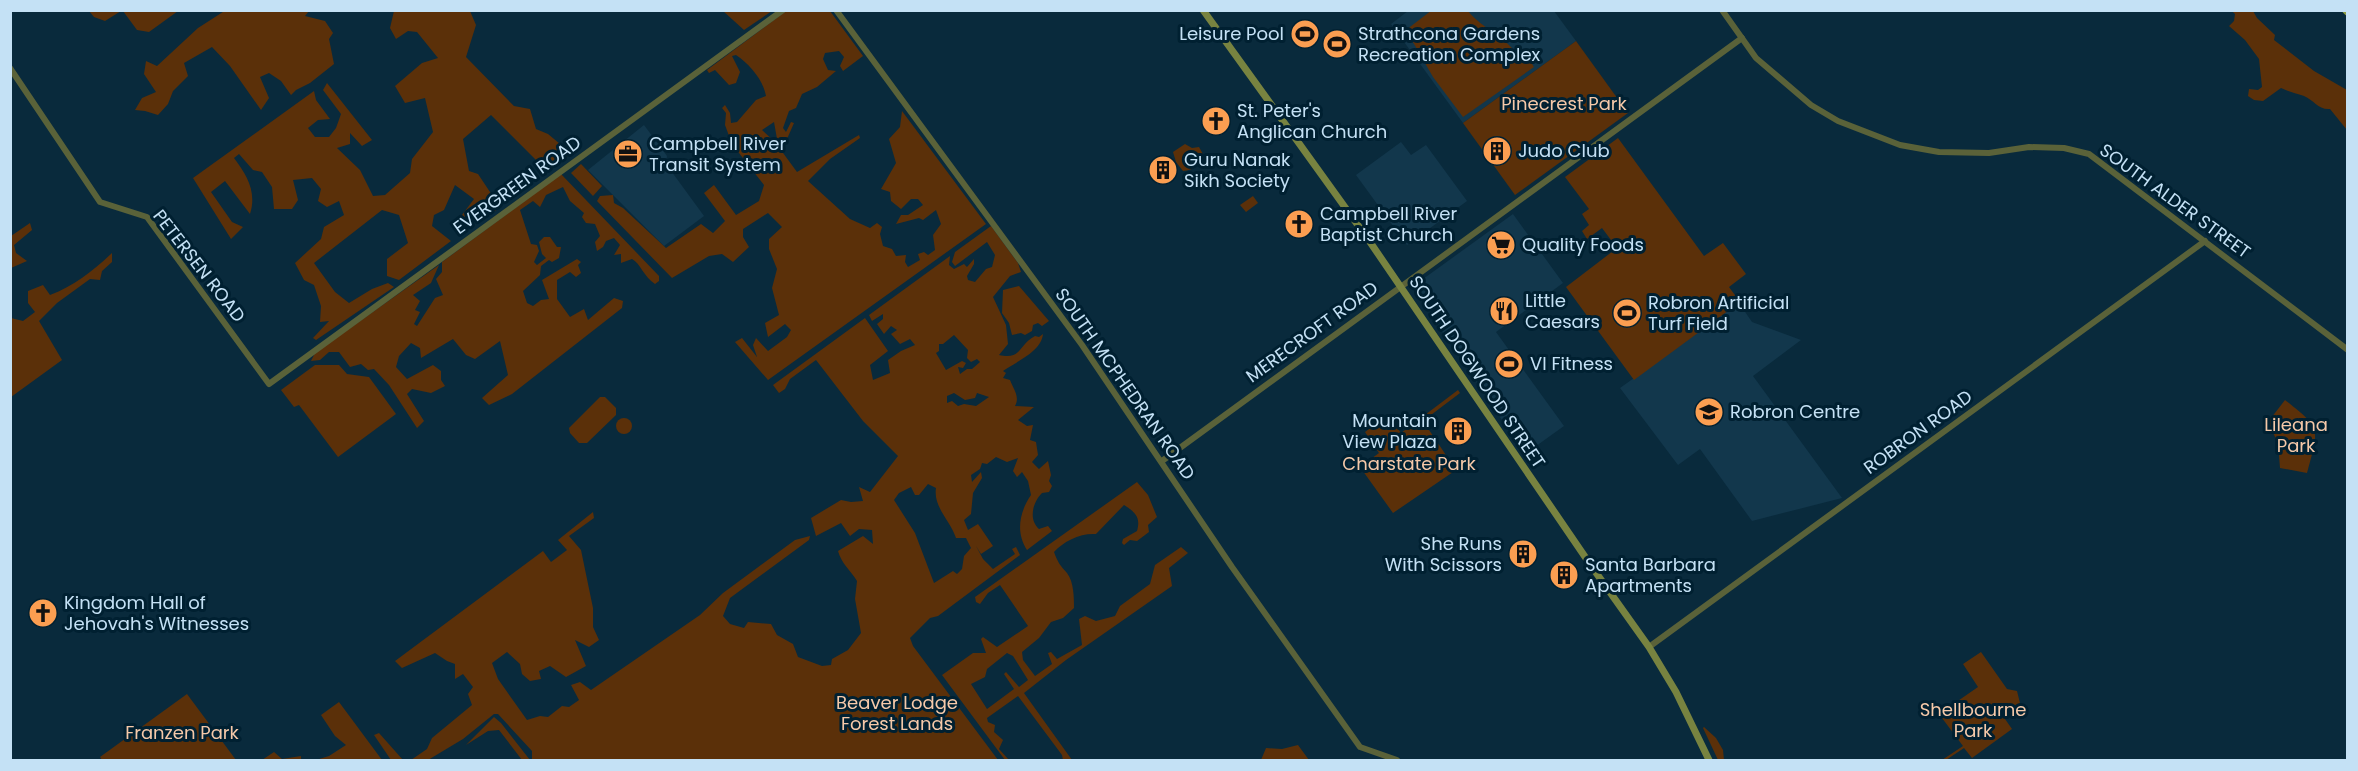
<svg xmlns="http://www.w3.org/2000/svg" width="2358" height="771" font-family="Poppins,sans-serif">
  <rect width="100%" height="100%" fill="#092a3c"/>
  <g fill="#12374c">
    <polygon points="1408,11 1554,11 1576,41 1463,123 1391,24"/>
    <polygon points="644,125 667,156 666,164 704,216 664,246 588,170"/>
    <polygon points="1401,142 1411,155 1426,145 1467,201 1407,245 1356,175"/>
    <polygon points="1513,214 1563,283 1496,332 1564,426 1525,454 1412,287"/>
    <polygon points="1739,303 1752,322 1801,340 1753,376 1842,498 1752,521 1700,449 1678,465 1620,388"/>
  </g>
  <g fill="#5b3009" fill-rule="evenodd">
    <polygon points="226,10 309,11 305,16 325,21 333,33 329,39 334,64 310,83 296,90 291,95 281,81 269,73 260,77 269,98 261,110 230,66 212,47 184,63 188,76 173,91 168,104 158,115 145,111 135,110 142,98 156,92 144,74 146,61 157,66 198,28"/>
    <path d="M1432 10 1468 11C1484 30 1502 34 1517 54L1523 50 1534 67 1463 117 1433 77 1406 30Z"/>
    <polygon points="89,11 121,11 105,21 94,17"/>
    <polygon points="123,11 178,11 149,32 137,30"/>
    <path d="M394 11H470L476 25 466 57 514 106 530 109 536 129 548 134 571 153 548 172 491 115 463 139 469 171 478 174 500 207 483 220 467 221 462 215 474 199 455 185 444 210 434 215 432 226 451 241 399 280 387 276V259L408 243 399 215 382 210 314 263 335 292 349 303 372 289 388 283 394 287 316 340 313 338 329 321 320 322 321 306 314 285 304 280 295 263 321 239 324 227 344 215 339 201 327 207 318 201 321 189 312 178 293 180 298 200 292 209H274L272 187 262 172 253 170 239 154 234 158C247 175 257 192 250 214L225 181 211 192 232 222 243 227 231 239 193 178 314 91 316 100 330 119 318 120 308 128 315 137H329L336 128 341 114 323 90 327 83 372 140 362 146 350 133V144L337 148 360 170 373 196 385 195 410 173 412 159 433 132 425 98 405 103 395 86 422 63 438 58 417 32 408 31 396 39 390 28Z"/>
    <polygon points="723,11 772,11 744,30"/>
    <path d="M786 11H830L863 56 843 71 840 66 844 57 839 51 825 53 823 59 828 70 836 71 817 87 802 94 796 108 789 111 783 128 786 132 791 122 794 123 787 139H777L774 122 762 130 775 142 797 172 859 135 860 138 830 159 808 181 850 219 870 228 877 223 882 227 880 234 883 246 892 249 896 256 906 255 905 262 908 267 920 260 918 254 924 252 928 255 935 250 933 235 941 224 936 210 923 220 919 218 896 224 901 215H908L923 205 918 199H911L901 209 891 201 890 192 881 189 896 163 889 139 900 127 902 111 986 224 768 380 735 342 742 338 757 357 753 345 756 338 768 351 787 337 791 330 785 324 768 337 765 323 779 315 772 288 777 269 769 249V239L782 227 768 213 743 229V237L749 247 733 262 722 254 709 256 672 278 597 201 600 196 613 195 614 203 623 208 666 248 701 224 713 233 725 221 704 193 714 185 736 215 759 201 764 185 732 144 725 125 726 113 722 108 725 105 730 113 731 123 737 122 756 100 766 96C763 79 749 64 736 55L732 56 740 72 736 83 729 85 715 70 709 73 707 70Z"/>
    <path d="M2232 11H2253L2257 18 2275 35 2274 40 2314 71 2347 90V130L2330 109C2318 110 2314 100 2304 96 2296 93 2289 92 2281 88L2263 101 2254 100 2248 96 2249 89 2258 90 2262 87 2259 59 2245 40 2229 26 2234 21 2235 14Z"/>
    <polygon points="1576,41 1628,113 1515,195 1463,123"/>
    <polygon points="1618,138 1704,256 1723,243 1746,274 1729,287 1740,302 1634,380 1566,287 1617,248 1602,228 1587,239 1582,231 1589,225 1582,214 1589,209 1565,177"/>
    <path d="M1185 144 1192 148 1199 147 1204 156C1200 165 1194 170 1183 171L1176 162 1173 152Z"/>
    <polygon points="581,164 602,186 593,196 571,173"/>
    <path d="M561 174 659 276V281L655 284C644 277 640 263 632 259L621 263V254L614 255 620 245 614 238 606 241 603 247 597 251 595 242 600 236 595 224 586 223 582 217 584 213 570 201 563 187 546 195 540 207 533 201 520 210 531 244 537 245 539 251 534 262 537 265 546 258 542 254 539 242 544 237H550L557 247H561L559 258 552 262 549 260 541 266 540 275 523 291 527 303 533 306 541 300 549 299 542 280 577 259 581 262 578 265 581 273 576 277 570 272 557 280V299L570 317 584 309 588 320 614 298 623 301 622 308 512 394 489 405 482 398 508 375 500 341 475 359 466 355 453 339 421 358 420 348 411 343 399 356 396 367 407 379 433 365 441 371V380L445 386 431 393 412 389 407 394 424 421 417 428 389 385 374 369 368 370 361 364 350 367 339 352H329L320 360 311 361 315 353 439 265 431 283 413 295 420 301 415 310 420 312 414 324 417 326 435 298 443 295 436 279 442 272V262Z"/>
    <polygon points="1253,196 1258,203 1246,212 1240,205"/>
    <polygon points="30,223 32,230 14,245 16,253 27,261 11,268 11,236"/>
    <path d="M991 226 1018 263 1021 272 1010 276 993 297 1006 325 1008 344 999 355C1022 360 1018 345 1035 336L1039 337 1043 334C1041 352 1017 361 1003 371L1006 373 1003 378 1010 380C1014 390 1020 397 1015 406L1034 407 1018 420 1027 426 1033 425 1030 440 1036 442 1038 455 1032 462 1039 469 1048 461 1051 475 1049 481 1052 486 1049 492 1042 493C1033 502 1028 519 1039 529L1048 526 1052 531 1027 550C1015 532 1020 511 1031 495L1028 481 1022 472 1017 477 1013 471 1018 458 1007 462 996 457 987 464 982 463 980 469 971 475 972 482 981 472 982 478 973 493 971 514 964 520 968 530 978 524 993 546 981 554 976 546 983 559 993 569 1015 554 1012 549 1016 547 1020 555 938 616 930 618 910 638 913 646 998 760H532V751L498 714H494L463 739 428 760H411L427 749 432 738 472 705 468 694 473 687 463 674 455 679V664L447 661 435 653 402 668 395 661 543 551 551 562 567 550 558 540 593 512 594 518 569 536 581 550 593 608V627L599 640 589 647 575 640 586 666 566 677 550 666 539 671 541 679 530 681 522 674 520 664 507 652 492 663 498 679 527 720 540 716 548 717 562 706 569 707 579 700 571 685 580 682 591 690 700 615 723 593 795 540 810 536 809 540 730 598 723 616 730 624 744 628 748 622 771 624 777 635 793 644 798 657 822 666 831 665 832 659 848 650 861 633 855 599 857 581C851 571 841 563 838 551L863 536 873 544 872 530 859 529 850 536 841 523 816 536 811 518 841 500 851 502 863 501 859 487 870 492 898 456 863 421 816 360 790 379 785 389 779 393 773 385 865 318 888 351 870 365 873 380 890 373 888 360 901 351 915 345 910 339 900 344 891 334 897 330 891 326 884 334 877 324 883 319V314L872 321 869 315 950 256 949 265 954 269 964 264 967 267 974 259V264L967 276 968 280 975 282 986 269 992 267 995 255 987 242 955 266 952 262 955 252ZM954 335 968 350 967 358 971 362 977 359 980 362 972 369H967L960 374 958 367 963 368 966 363 962 361 946 370 936 353 939 351V344H943ZM954 393 965 400 975 398 977 393 989 397 976 406 964 404 958 406 952 401 947 403V396ZM928 484 936 488C933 507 950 520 956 538H966L971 548 964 556 962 569 957 574 953 571 934 583 915 533 894 500 899 493 911 487 915 495H919Z"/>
    <path d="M112 253V262L102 271 100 280 90 279 57 303 39 321 62 360 11 397V318L23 321 35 312 28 303V291L43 285 50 295C74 286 93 271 112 253Z"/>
    <polygon points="1019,286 1049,321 1042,326 1038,323 1033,325 1032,331 1025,335 1021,333 1012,335 1009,323 1002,313 1003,290"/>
    <polygon points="315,365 339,365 347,374 369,377 396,414 338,457 299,405 294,407 281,390"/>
    <polygon points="1458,390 1460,393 1423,421 1456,470 1393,513 1360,467 1379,453 1365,432 1388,415 1401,433"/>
    <polygon points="600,397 605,397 616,408 616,415 587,443 579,443 570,433 569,428"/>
    <path d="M2285 400C2322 429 2319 428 2307 473L2280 468 2278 443 2268 422Z"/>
    <circle cx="624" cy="426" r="8"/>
    <path d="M1137 482 1148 495 1157 517 1148 525 1149 532 1137 541 1130 540 1124 545 1122 543 1123 539 1137 531C1141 517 1135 512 1124 505L1096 534C1080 533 1064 541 1054 552 1058 563 1060 565 1067 573 1074 582 1074 598 1074 608L1063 618 1051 622 1039 638 1022 652 1023 660 1035 676 1052 664 1048 653 1051 652 1057 659 1082 645 1079 619 1085 616 1096 621 1115 616 1120 606 1150 584 1155 565 1181 547 1188 553 1169 568 1172 586 1066 660 1024 693 1072 760H1063L1062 755 1018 696 987 718 988 722 995 725 994 732 1003 740 999 749 1009 760H1005L942 675 973 653H986L981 639 983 637 997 647 1028 626 1000 585 988 593 980 604 976 602 975 597ZM1007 653 1013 656 1028 680 1019 687 1006 672 1004 674 1014 689 987 709 971 684 985 677 987 669Z"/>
    <polygon points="1981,652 2007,689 2017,691 2020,703 2004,715 2005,719 2012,729 1972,758 1964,748 1946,760 1942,760 1963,746 1939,714 1978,687 1963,664"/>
    <polygon points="187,694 236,760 102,760 100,757"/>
    <polygon points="339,702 382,760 316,760 329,756 346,745 335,736 321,715"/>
    <polygon points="494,717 501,723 530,760 522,760 499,730 488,731 466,745"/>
    <polygon points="1704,727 1716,738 1723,750 1724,760 1718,760 1703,728"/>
    <polygon points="379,733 403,760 391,760 374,735"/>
    <polygon points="1298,745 1309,760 1261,760 1266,748 1282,749"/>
    <polygon points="274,752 282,759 301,756 301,760 262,760"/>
  </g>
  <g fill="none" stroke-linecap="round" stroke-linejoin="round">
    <g stroke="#5a6239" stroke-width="6">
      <polyline points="836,10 1082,345 1232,567 1360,747 1397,760"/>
      <polyline points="1722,10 1756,58 1811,105 1838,121 1900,145 1939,152 1989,153 2029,147 2064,148 2089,154 2348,350"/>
      <polyline points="10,68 100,202 147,217 269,384 783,10"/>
      <polyline points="1162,461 1742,38"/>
      <polyline points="1649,647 2205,241"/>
    </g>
    <polyline stroke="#788340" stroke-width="7" points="1203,10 1370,242 1592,567 1649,647 1676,692 1709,760"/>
    <polyline stroke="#8e9d44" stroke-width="8" points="2346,10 2348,12"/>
  </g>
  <defs>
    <g id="stadium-disc" transform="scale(1.5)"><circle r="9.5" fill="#fb9e51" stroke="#002031"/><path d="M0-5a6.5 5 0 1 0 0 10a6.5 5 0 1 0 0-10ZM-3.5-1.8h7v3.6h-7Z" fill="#111"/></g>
    <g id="church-disc" transform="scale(1.5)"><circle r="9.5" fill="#fb9e51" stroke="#002031"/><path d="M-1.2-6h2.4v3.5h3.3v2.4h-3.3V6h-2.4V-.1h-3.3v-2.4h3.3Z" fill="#111"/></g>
    <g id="building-disc" transform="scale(1.5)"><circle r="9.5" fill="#fb9e51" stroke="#002031"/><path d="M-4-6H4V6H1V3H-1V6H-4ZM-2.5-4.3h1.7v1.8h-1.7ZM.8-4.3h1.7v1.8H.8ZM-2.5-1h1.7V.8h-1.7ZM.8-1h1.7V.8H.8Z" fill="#111"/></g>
    <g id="office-disc" transform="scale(1.5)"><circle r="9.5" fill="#fb9e51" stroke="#002031"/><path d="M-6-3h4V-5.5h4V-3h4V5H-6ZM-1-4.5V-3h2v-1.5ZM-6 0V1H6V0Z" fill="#111"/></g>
    <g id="supermarket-disc" transform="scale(1.5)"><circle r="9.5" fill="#fb9e51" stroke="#002031"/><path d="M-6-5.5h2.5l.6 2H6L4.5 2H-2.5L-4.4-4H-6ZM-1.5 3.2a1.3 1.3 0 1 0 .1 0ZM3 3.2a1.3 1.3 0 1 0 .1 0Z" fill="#111"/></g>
    <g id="restaurant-disc" transform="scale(1.5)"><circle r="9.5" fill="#fb9e51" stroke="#002031"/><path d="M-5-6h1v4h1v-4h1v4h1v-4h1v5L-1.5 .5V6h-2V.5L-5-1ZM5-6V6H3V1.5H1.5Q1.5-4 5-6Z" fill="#111"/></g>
    <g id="school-disc" transform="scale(1.5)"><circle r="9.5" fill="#fb9e51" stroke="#002031"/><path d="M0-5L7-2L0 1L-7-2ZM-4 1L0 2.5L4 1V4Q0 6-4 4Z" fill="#111"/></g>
  </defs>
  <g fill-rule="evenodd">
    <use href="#stadium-disc" x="1305" y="34"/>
    <use href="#stadium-disc" x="1337" y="44"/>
    <use href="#church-disc" x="1216" y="121"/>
    <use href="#building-disc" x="1497" y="151"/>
    <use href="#office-disc" x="628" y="154"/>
    <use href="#building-disc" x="1163" y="170"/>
    <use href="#church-disc" x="1299" y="224"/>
    <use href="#supermarket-disc" x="1501" y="245"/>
    <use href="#restaurant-disc" x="1504" y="311"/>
    <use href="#stadium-disc" x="1627" y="313"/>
    <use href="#stadium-disc" x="1509" y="364"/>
    <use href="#school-disc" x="1709" y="412"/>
    <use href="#building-disc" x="1458" y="431"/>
    <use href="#building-disc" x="1523" y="554"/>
    <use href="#building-disc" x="1564" y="575"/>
    <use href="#church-disc" x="43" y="613"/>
  </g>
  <g text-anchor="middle" stroke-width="6" stroke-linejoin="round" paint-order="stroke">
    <g font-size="18" fill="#c4e1f5" stroke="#002031" text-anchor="start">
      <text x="1284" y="40" text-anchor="end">Leisure Pool</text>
      <text x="1358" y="40">Strathcona Gardens<tspan x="1358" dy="21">Recreation Complex</tspan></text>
      <text x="1237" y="117">St. Peter's<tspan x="1237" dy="21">Anglican Church</tspan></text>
      <text x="649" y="150">Campbell River<tspan x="649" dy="21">Transit System</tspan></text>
      <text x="1518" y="157">Judo Club</text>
      <text x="1184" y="166">Guru Nanak<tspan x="1184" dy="21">Sikh Society</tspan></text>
      <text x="1320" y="220">Campbell River<tspan x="1320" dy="21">Baptist Church</tspan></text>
      <text x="1522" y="251">Quality Foods</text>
      <text x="1525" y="307">Little<tspan x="1525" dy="21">Caesars</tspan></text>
      <text x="1648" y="309">Robron Artificial<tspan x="1648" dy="21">Turf Field</tspan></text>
      <text x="1530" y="370">VI Fitness</text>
      <text x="1730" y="418">Robron Centre</text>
      <text x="1437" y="427" text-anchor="end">Mountain<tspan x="1437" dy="21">View Plaza</tspan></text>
      <text x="1502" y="550" text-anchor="end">She Runs<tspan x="1502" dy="21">With Scissors</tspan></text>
      <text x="1585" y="571">Santa Barbara<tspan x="1585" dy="21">Apartments</tspan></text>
      <text x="64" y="609">Kingdom Hall of<tspan x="64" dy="21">Jehovah's Witnesses</tspan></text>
    </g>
    <g font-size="18" fill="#f5c9a9" stroke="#002031">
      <text x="1564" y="110">Pinecrest Park</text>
      <text x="2296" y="431">Lileana<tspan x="2296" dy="21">Park</tspan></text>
      <text x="1409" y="470">Charstate Park</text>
      <text x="897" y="709">Beaver Lodge<tspan x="897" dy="21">Forest Lands</tspan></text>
      <text x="1973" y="716">Shellbourne<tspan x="1973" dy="21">Park</tspan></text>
      <text x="182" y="739">Franzen Park</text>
    </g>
    <g font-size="18" fill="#c4e1f5" stroke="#002031">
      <text transform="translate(517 185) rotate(-36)" y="6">EVERGREEN ROAD</text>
      <text transform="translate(2175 201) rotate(36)" y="6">SOUTH ALDER STREET</text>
      <text transform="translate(199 266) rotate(52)" y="6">PETERSEN ROAD</text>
      <text transform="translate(1312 332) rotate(-36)" y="6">MERECROFT ROAD</text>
      <text transform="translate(1477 372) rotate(56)" y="6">SOUTH DOGWOOD STREET</text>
      <text transform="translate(1125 384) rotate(55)" y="6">SOUTH MCPHEDRAN ROAD</text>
      <text transform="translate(1918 432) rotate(-36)" y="6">ROBRON ROAD</text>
    </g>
  </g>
  <rect width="2358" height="771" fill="none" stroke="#c4e1f5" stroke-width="24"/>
</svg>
